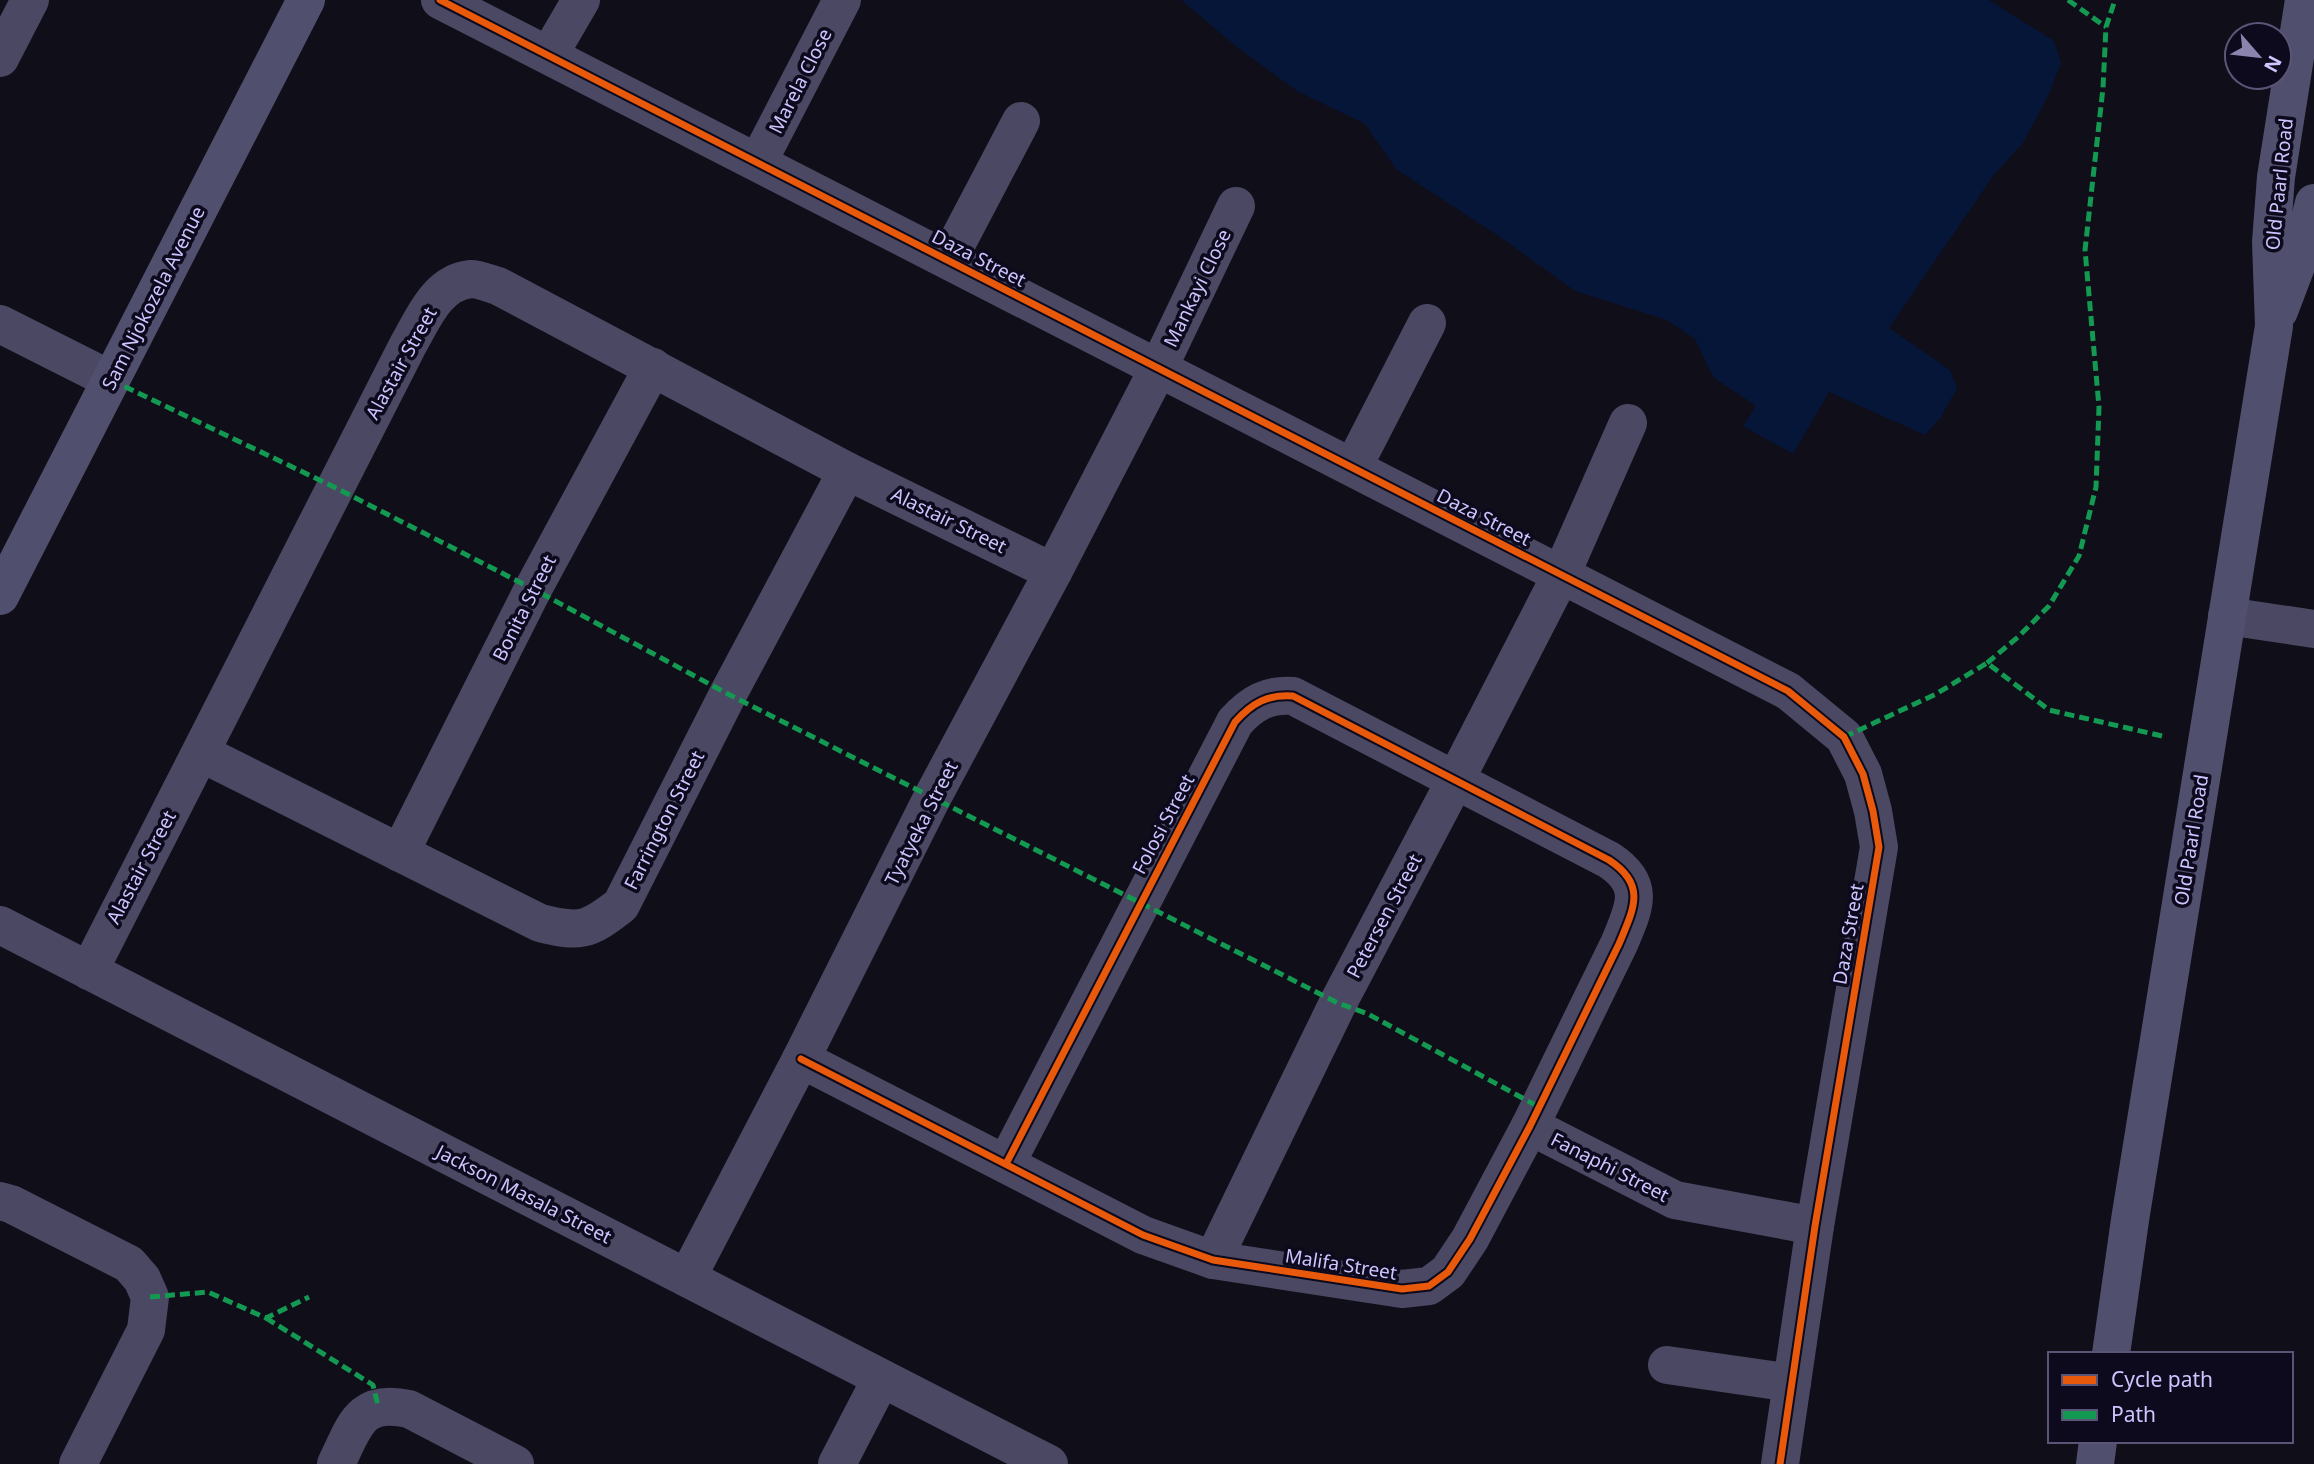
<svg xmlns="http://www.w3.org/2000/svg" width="2314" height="1464" font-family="'Noto Sans',sans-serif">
  <rect width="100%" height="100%" fill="#100e19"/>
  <polygon fill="#061638" points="1181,0 1989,0 2054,41 2061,63 2049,94 2023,143 1993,176 1889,328 1950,370 1957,388 1941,417 1925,435 1829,392 1793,454 1743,426 1756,406 1713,377 1695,339 1667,320 1575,291 1503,239 1396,169 1365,124 1297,91 1237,47"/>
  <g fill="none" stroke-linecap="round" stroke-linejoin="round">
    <g stroke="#4a4862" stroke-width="38">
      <polyline points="440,0 1788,691 1844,737 1863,774 1873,811 1879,847 1815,1226 1780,1464"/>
      <polyline points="549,55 581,0"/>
      <polyline points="0,58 30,0"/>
      <polyline points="758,162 842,0"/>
      <polyline points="948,260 1021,121"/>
      <polyline points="0,324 111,380"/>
      <polyline points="1353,467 1427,323"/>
      <polyline points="2227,616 2314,629"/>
      <path d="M201 753 540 923C580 933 588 931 621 905L728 694 847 471"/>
      <polyline points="400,853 533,589 653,367"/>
      <polyline points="0,925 1049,1464"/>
      <path d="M89 971 408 345C423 319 437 282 471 279 479 279 490 284 498 286L847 471 1053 572"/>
      <path d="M801 1059 1143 1235 1213 1260 1402 1289 1429 1286 1448 1272 1470 1239 1530 1126 1619 944C1634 908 1647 885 1609 860L1293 696C1268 694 1252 703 1235 722L1006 1164"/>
      <polyline points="1530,1126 1675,1200 1815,1226"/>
      <polyline points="0,1201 11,1204 129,1264 142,1279 150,1297 146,1330 78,1464"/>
      <polyline points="1213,1260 1338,1003 1456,779 1561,575 1628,423"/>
      <polyline points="687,1278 801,1059 932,798 1053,572 1158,369 1236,206"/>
      <polyline points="1667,1365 1792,1383"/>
      <path d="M336 1464C355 1426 359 1398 409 1409L515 1464"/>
      <polyline points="837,1464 881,1379"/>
    </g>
    <g stroke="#504f6d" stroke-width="38">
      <polyline points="2279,311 2301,253 2314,203"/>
      <polyline points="0,596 306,0"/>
      <polyline points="2111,1354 2130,1220 2274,326 2271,242 2276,177 2304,0"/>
      <polyline points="2095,1464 2098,1441"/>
    </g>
    <g stroke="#139951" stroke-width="5" stroke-dasharray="10 5" stroke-linecap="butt">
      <polyline points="2068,0 2106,27"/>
      <polyline points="111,380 334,487 533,589 728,694 1338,1003 1368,1014 1539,1107"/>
      <polyline points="1987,663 2018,637 2049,606 2079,556 2096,487 2099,407 2085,250 2103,88 2106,27 2115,0"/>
      <polyline points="1844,737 1936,694 1987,663 2049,710 2162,736"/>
      <polyline points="150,1297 208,1292 266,1318 309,1297"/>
      <polyline points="266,1318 373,1385 378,1406"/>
    </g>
    <g stroke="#0d0a1d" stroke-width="11">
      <g id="cycleway">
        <polyline points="440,0 1788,691 1844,737 1863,774 1873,811 1879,847 1815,1226 1780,1464"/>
        <path d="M801 1059 1143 1235 1213 1260 1402 1289 1429 1286 1448 1272 1470 1239 1530 1126 1619 944C1634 908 1647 885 1609 860L1293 696C1268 694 1252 703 1235 722L1006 1164"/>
      </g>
    </g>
    <use href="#cycleway" stroke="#e8590c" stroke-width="7"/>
  </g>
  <g text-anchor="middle" stroke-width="7" stroke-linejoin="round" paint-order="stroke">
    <g font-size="19" fill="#cdc5ff" stroke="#0d0a1d">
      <text transform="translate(800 81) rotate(-63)" y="7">Marela Close</text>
      <text transform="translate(2279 184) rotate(-84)" y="7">Old Paarl Road</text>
      <text transform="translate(979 258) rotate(27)" y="7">Daza Street</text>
      <text transform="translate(1197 288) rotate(-64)" y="7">Mankayi Close</text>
      <text transform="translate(153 298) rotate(-63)" y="7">Sam Njokozela Avenue</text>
      <text transform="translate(401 363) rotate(-61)" y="7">Alastair Street</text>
      <text transform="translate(1484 517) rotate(27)" y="7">Daza Street</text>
      <text transform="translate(949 520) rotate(26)" y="7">Alastair Street</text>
      <text transform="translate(524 608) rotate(-63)" y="7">Bonita Street</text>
      <text transform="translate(664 820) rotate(-63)" y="7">Farrington Street</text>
      <text transform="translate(921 823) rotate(-63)" y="7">Tyatyeka Street</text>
      <text transform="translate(1163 824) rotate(-62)" y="7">Folosi Street</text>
      <text transform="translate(2191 840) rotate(-81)" y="7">Old Paarl Road</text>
      <text transform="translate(141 867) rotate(-62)" y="7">Alastair Street</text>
      <text transform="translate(1384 916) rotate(-62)" y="7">Petersen Street</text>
      <text transform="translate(1848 934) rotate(-80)" y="7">Daza Street</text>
      <text transform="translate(1610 1167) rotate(27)" y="7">Fanaphi Street</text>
      <text transform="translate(524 1194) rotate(27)" y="7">Jackson Masala Street</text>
      <text transform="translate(1341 1264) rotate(9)" y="7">Malifa Street</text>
    </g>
  </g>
  <rect x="2048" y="1352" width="245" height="91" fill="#0d0a1d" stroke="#5a5577" stroke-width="2"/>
  <rect x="2062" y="1375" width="35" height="10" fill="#e8590c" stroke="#5a5577" stroke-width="2"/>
  <text x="2111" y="1387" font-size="21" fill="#cdc5ff">Cycle path</text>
  <rect x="2062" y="1410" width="35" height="10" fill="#139951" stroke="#5a5577" stroke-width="2"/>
  <text x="2111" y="1422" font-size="21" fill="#cdc5ff">Path</text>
  <g transform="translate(2258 56) rotate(118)"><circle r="33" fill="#0d0a1d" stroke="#5a5577" stroke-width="2"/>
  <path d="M0-5L12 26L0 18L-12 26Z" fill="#8b85ae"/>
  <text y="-10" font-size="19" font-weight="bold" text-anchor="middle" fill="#cdc5ff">N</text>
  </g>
</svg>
